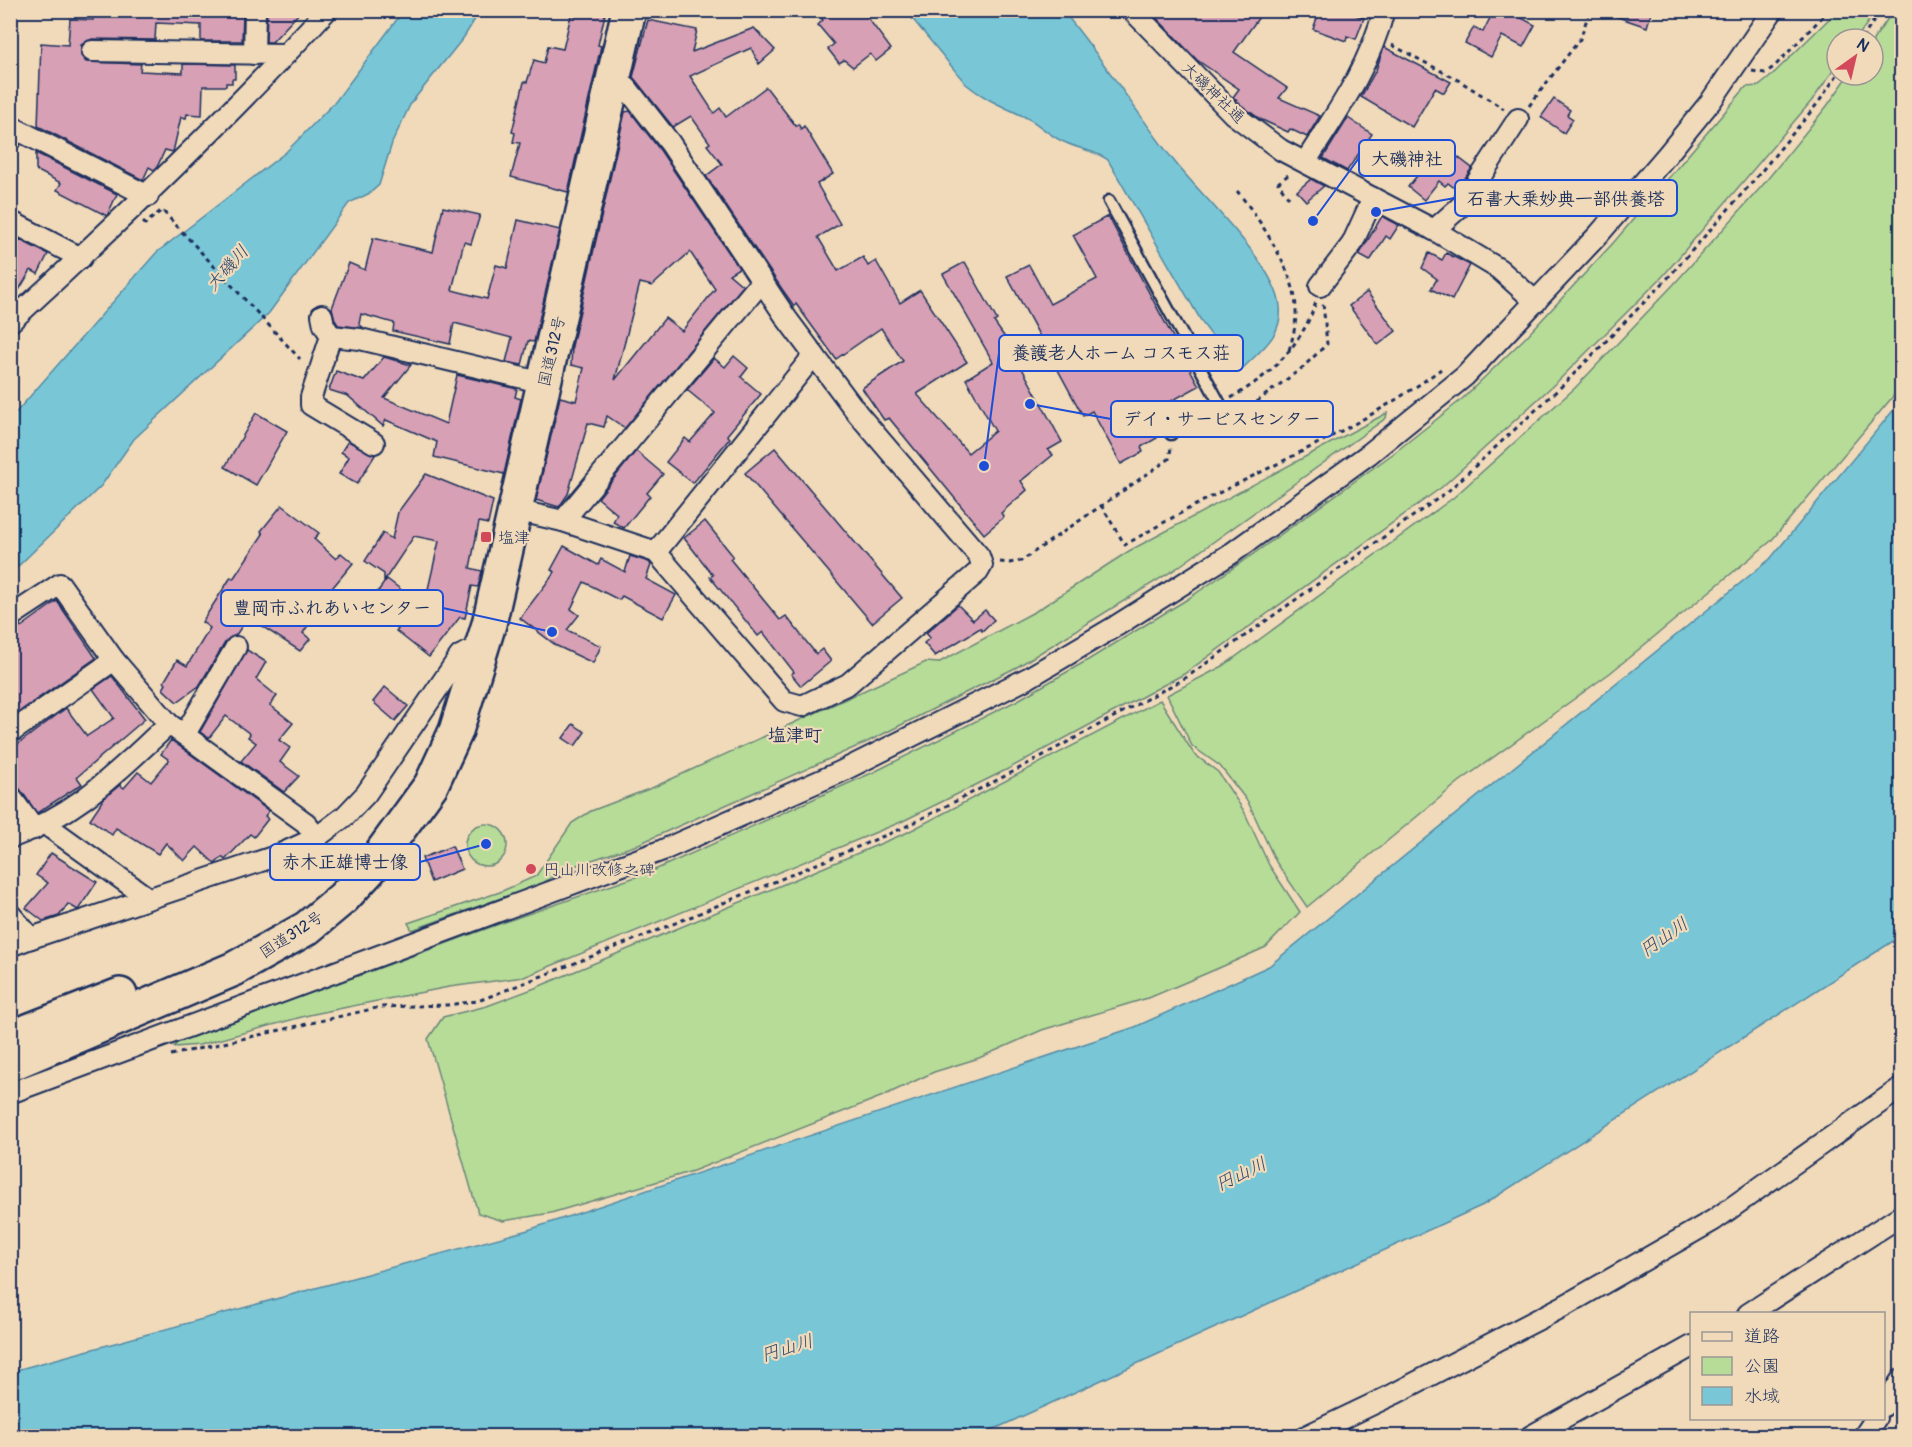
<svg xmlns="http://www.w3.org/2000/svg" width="1912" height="1447" font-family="Pangolin,'Klee One',sans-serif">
  <rect width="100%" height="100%" fill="#f1dab9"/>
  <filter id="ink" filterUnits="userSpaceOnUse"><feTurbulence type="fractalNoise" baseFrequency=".0167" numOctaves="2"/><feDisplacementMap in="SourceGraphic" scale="12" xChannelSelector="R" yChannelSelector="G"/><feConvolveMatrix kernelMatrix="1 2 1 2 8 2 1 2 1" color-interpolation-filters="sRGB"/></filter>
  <g filter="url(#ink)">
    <g fill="#b7dc97" stroke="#69867a" stroke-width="1.5">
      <polygon points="1838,10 1876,11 1856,39 1837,39 1837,65 1814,98 1663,276 1560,379 1442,487 1184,674 1006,770 901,822 524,977 449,987 372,1002 309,1015 199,1045 174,1047 178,1042 499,924 650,872 874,772 1018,700 1088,660 1186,600 1252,555 1394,453 1461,400 1526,337 1614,242 1746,87 1759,86 1769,78"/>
      <polygon points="1893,11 1902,11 1901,387 1771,541 1610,673 1459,782 1307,907 1276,862 1248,802 1220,766 1192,746 1167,695 1223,666 1453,498 1575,388 1674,284 1762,186 1827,106 1849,75 1873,75 1873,40"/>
      <polygon points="1387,413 1386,418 1174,570 1017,667 867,742 634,846 562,870 543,883 412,930 408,923 500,892 536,876 572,823 591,811 654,787 926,662 938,663 1036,611 1129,551"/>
      <polygon points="1160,700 1194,754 1218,772 1244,811 1269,865 1300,912 1266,947 1219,968 1151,997 1042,1030 979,1058 934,1072 883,1096 693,1171 551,1213 503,1221 478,1213 428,1039 443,1017 487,1006 535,988 906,833"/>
      <circle cx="486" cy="845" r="21"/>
    </g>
    <g fill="#79c7d6" stroke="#538aa6" stroke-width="1.5">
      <polygon points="404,10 480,11 464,37 411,103 392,143 379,185 370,193 349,203 269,313 134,439 101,486 11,573 11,418 156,253 286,152 335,102"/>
      <path d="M906 11H1063C1103 59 1136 112 1174 161 1202 197 1276 264 1280 307 1283 335 1261 350 1244 367L1238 368 1233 364 1203 324 1108 160C1095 150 1077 149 1062 141 1049 135 1039 124 1027 118 1005 107 985 100 966 84Z"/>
      <polygon points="1901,401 1901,936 1483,1205 999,1427 972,1436 11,1436 11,1373 20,1369 528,1230 1135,1027 1269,966 1770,559"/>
    </g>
    <g fill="#d7a0b4" stroke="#1b2f5e" stroke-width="1.5" fill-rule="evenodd">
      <polygon points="237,10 237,14 243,14 242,41 201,41 201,25 156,23 155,40 92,39 81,45 81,56 86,62 141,64 140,71 183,73 183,64 235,65 235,79 232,79 232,83 226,83 226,86 203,86 202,115 187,114 186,118 181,117 173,152 165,150 157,167 154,170 149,167 143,180 38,126 41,43 68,45 70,19 93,20 93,11"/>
      <polygon points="267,10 302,10 272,42 266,42"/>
      <polygon points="576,10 606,10 598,45 601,46 568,192 511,177 520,143 513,142 515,133 512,132 524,82 527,82 534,60 544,63 548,46 563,49 571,15 575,16"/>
      <polygon points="814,10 862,10 891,49 876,61 870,54 853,67 844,60 839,63 828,49 834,44 818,25 823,20"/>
      <polygon points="1149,10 1264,10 1234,52 1287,88 1279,98 1320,116 1307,137 1290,129 1288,132 1260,119 1241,105 1233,97 1239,89 1197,60"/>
      <polygon points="1320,10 1354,10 1353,14 1364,18 1356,39 1347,36 1346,41 1313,29"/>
      <polygon points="1494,10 1506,10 1535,25 1523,47 1502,36 1491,57 1465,43 1474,27 1483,32"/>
      <polygon points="1607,10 1652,10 1647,27 1606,13"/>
      <polygon points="648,20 697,30 692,52 754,28 775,50 759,64 751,48 690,76 714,113 720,108 726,117 766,87 796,126 798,124 801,129 804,126 833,174 817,184 840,224 818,237 838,271 863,257 868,266 876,261 900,303 920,290 967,362 917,394 968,453 995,431 966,379 993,362 943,274 965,262 997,320 994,322 1006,339 1062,442 1048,450 1053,455 1021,481 1027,490 1001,513 1004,517 984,534 889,418 884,420 862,388 903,361 881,328 836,359 796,304 794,306 782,289 706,176 722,164 707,145 710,143 691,116 673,127 633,77"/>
      <polygon points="1384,47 1451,82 1444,93 1435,88 1412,127 1361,97 1376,70"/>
      <polygon points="1554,99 1570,110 1567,115 1573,119 1564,133 1541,117"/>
      <path d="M630 111 660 150 739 268 729 274 743 286 625 428 607 416 604 427 588 423 568 494 559 507 536 500 560 397 576 401 584 368 571 365 572 346 625 112ZM690 252 715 289 682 331 665 318 615 380 640 283 652 286Z"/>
      <polygon points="1348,118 1372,134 1347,171 1323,158"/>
      <polygon points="1442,145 1472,168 1457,190 1448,183 1445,186 1439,181 1424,200 1408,187"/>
      <polygon points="36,153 117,194 107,216 57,190 61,183 36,170"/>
      <polygon points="1311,179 1324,186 1306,201 1297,191"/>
      <polygon points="443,207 480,215 471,244 464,242 452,290 487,299 496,265 507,268 518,220 560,230 534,342 528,341 522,365 506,362 512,338 454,323 450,344 393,331 394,323 361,314 359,324 364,328 338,325 335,320 332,308 349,263 365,270 373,238 433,252"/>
      <polygon points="1108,216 1199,386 1151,412 1162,432 1155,435 1157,438 1141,447 1143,452 1121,464 1092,411 1083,416 1007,276 1029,265 1050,304 1097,279 1073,235"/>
      <polygon points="1382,216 1399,225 1390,239 1386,236 1370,261 1359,255"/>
      <polygon points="10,235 48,254 38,274 31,270 10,305"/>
      <polygon points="1429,253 1442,260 1446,253 1470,265 1452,300 1431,289 1437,279 1422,268"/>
      <polygon points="1367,292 1396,331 1378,345 1349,306"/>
      <polygon points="734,356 748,368 741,377 761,394 727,435 730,438 693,483 666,462 685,438 690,442 715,413 687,390 714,358 725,367"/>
      <polygon points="384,357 411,365 384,398 446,424 457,375 517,389 515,397 521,399 504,474 434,457 437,442 386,420 383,426 348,396 329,390 336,371 364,381"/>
      <polygon points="256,413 287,431 256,485 225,467"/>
      <polygon points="348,441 375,455 357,484 339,474 349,457 341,452"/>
      <polygon points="775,448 902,598 872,623 745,473"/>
      <polygon points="636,451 663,474 647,493 650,496 624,528 613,522 617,514 598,498"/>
      <polygon points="426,474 493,501 488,524 479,522 470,568 482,571 478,587 472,586 465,618 460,617 429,657 396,631 399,628 392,623 394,619 375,605 383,594 378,591 387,579 424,607 439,541 414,536 384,581 384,574 365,561 383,533 392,539 398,512"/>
      <polygon points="282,505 319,533 314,539 336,559 341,553 353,563 333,587 303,633 310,639 300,651 248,617 236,635 226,641 199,686 177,702 163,689 166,684 164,682 177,660 187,666 210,628 202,622 231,577 233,579 263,534 261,531"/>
      <polygon points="705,521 733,556 730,559 780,620 786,616 816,654 822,649 831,661 801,686 791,674 794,672 763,632 758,636 710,577 713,575 684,538"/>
      <polygon points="564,546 598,565 601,559 625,572 630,556 649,562 651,565 646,579 676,595 663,618 622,596 619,600 584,582 571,609 579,615 567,630 601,646 593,663 557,646 520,618 555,572 551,570"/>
      <polygon points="57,601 96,658 10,718 10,631 20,625 21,627"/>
      <polygon points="958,605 973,620 985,610 994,620 982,631 980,628 935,656 924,643 930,638 926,633"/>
      <polygon points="247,650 266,662 256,679 277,696 270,705 293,723 279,740 290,748 280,762 299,776 284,792 241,761 256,743 248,737 250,734 226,716 209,738 200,732"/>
      <polygon points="112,676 145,719 77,777 82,784 37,813 20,789 10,784 10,750 66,708 87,736 114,718 93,689"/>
      <polygon points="385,687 408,706 395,721 373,702"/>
      <polygon points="573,724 585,732 575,746 563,738"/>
      <polygon points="171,740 269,811 265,816 268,819 254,837 250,834 225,860 222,857 215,864 197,847 184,861 166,843 158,854 116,828 112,835 90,819 104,798 120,785 124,788 138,772 151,782 169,760 161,754"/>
      <polygon points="452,846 462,869 431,882 422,858"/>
      <polygon points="51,853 97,882 78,910 68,904 59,916 43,921 26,908 48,883 36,875"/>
    </g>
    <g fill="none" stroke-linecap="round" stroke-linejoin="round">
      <g stroke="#1b2f5e" stroke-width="15">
        <polyline id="service" points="1109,201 1220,404 1171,423 1171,434"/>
      </g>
      <g stroke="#1b2f5e" stroke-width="24">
        <g id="minor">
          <polyline points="1132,10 1233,114 1281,150 1434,230 1499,269 1536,302"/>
          <polyline points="92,51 286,54"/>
          <polyline points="254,54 255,10"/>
          <polyline points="10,140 16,129 148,196"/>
          <path d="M1306 161C1336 114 1370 66 1384 10"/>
          <polyline points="10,221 81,258"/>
          <polyline points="1434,230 1462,205 1518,119"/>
          <polyline points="1320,286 1352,244 1373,198"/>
          <polyline points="322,315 324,325 331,336 311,397 311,405 374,443"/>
          <path d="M10 322C120 222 226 120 327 10"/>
          <polyline points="331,336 360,339 544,383"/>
          <polyline points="515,510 563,521 656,552 784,701 802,706 848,684 978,572 982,565 979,556 858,414 787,319 670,143 627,88 613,78"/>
          <polyline points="563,521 762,281"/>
          <polyline points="656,552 814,355"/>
          <polyline points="10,617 60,584 114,660 169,724 306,823 316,838 345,816 366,794 460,656 468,652 479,654"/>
          <polyline points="10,733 114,660"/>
          <polyline points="185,734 236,647"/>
          <polyline points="10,796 34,829"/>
          <polyline points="45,824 148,898"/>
          <path d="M10 838C80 813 116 772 169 724"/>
          <polyline points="10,914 31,938 276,856 316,838"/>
          <polyline points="10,946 31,938"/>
          <polyline points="10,1093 663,850 840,772 1028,678 1116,626 1232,553 1369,454 1465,376 1599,234 1667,155 1711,101 1773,10"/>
          <polyline points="1748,1314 1902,1215"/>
          <polyline points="1884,1406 1902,1379"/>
          <polyline points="1306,1436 1394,1394 1564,1306 1714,1220 1902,1087"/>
          <polyline points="1531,1436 1692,1346"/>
          <polyline points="1864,1436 1876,1418"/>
        </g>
      </g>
      <g stroke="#1b2f5e" stroke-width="38">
        <g id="trunk">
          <polyline points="10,1038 120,995"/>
          <polyline points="10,1064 234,969 307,928 343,898 369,870 431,785 456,731 489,624 629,10"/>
        </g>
      </g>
      <g stroke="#1b2f5e" stroke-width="3" stroke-dasharray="4.5 4.5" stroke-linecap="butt">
        <polyline points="1862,39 1881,10"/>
        <polyline points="1392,45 1458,80 1504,109"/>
        <polyline points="1752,71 1765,73 1774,67 1829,10"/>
        <polyline points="1529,106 1580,39 1590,10"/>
        <polyline points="1288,175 1278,183 1289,198"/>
        <path d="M1237 191C1257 215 1291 267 1295 298 1298 317 1294 336 1288 353"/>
        <polyline points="143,222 145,224 162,210 300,359"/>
        <path d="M1231 398C1270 376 1302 345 1316 302"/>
        <polyline points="1193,431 1225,425 1302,368 1327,344 1323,303"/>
        <path d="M1101 505 1125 545C1159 525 1194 505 1229 488 1302 451 1375 418 1441 369"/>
        <polyline points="1000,562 1009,563 1021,561 1169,459 1171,448"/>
        <polyline points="171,1055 381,1007 447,1005 478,1001 654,932 903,828 1009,774 1187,677 1447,492 1564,384 1666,280 1755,179 1818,103 1837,75"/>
      </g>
      <use href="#service" stroke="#f1dab9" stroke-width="10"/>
      <use href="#minor" stroke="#f1dab9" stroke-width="20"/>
      <use href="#trunk" stroke="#f1dab9" stroke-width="33"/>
    </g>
  </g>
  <g fill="#d1495b" stroke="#f1dab9" stroke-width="2">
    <rect x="480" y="531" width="12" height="12" rx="3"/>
    <circle cx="531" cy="869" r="6"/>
  </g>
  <g text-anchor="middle" stroke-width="4.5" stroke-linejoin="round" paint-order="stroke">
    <g font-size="16" fill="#1b2f5e" stroke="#f1dab9">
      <text transform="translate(1214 92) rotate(44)" y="6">大磯神社通</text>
      <text transform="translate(551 351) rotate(-77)" y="6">国道312号</text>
      <text transform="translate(291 934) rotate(-33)" y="6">国道312号</text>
    </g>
    <g font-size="16" fill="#1b2f5e" stroke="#f1dab9" text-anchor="start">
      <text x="498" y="543">塩津</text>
      <text x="543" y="875">円山川改修之碑</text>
    </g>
    <g font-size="18" font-style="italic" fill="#294670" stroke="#f1dab9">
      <text transform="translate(227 268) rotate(-48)" y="6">大磯川</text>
      <text transform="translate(1664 937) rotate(-35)" y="6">円山川</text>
      <text transform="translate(1241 1174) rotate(-26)" y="6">円山川</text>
      <text transform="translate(787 1348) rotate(-17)" y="6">円山川</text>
    </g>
    <g font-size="18" font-weight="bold" fill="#1b2f5e" stroke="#f1dab9">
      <text x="795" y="741">塩津町</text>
    </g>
  </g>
  <path fill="none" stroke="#1d4ed8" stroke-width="2" d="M1313 221L1359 158M1376 212L1455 198M984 466L999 353M1030 404L1111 419M552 632L443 608M486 844L420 862"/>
  <g fill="#1d4ed8" stroke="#f1dab9" stroke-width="2">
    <circle cx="1313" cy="221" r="6"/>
    <circle cx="1376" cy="212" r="6"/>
    <circle cx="984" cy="466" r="6"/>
    <circle cx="1030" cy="404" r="6"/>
    <circle cx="552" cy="632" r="6"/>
    <circle cx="486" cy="844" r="6"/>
  </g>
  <g fill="#f1dab9" stroke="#1d4ed8" stroke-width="2">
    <rect x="1359" y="140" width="96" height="36" rx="6"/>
    <rect x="1455" y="180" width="222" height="36" rx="6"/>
    <rect x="999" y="335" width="244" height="36" rx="6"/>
    <rect x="1111" y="401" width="222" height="36" rx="6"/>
    <rect x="221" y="590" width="222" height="36" rx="6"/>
    <rect x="270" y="844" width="150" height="36" rx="6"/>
  </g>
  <g font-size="18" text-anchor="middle" font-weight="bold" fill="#1b2f5e">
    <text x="1407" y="165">大磯神社</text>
    <text x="1566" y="205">石書大乗妙典一部供養塔</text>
    <text x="1121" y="359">養護老人ホーム コスモス荘</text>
    <text x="1222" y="425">デイ・サービスセンター</text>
    <text x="332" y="614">豊岡市ふれあいセンター</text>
    <text x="345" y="868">赤木正雄博士像</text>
  </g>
  <rect width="1912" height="1447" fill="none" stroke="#f1dab9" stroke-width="36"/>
  <rect x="18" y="18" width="1876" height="1411" fill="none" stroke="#1b2f5e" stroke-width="2" filter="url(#ink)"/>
  <rect x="1690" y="1312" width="195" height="108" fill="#f1dab9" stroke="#9b9695" stroke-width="1.5"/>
  <rect x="1702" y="1332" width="30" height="9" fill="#f1dab9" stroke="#9b9695" stroke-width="1.5"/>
  <text x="1744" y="1342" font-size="18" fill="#1b2f5e">道路</text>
  <rect x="1702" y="1357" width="30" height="18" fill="#b7dc97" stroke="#9b9695" stroke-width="1.5"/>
  <text x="1744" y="1372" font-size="18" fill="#1b2f5e">公園</text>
  <rect x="1702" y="1387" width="30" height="18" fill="#79c7d6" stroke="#9b9695" stroke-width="1.5"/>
  <text x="1744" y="1402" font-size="18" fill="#1b2f5e">水域</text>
  <g transform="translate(1855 57) rotate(34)"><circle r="28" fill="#f1dab9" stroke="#9b9695" stroke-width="1.5"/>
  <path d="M0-4.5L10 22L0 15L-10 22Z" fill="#d1495b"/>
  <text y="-9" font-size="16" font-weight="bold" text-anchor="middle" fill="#1b2f5e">N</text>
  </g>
</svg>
